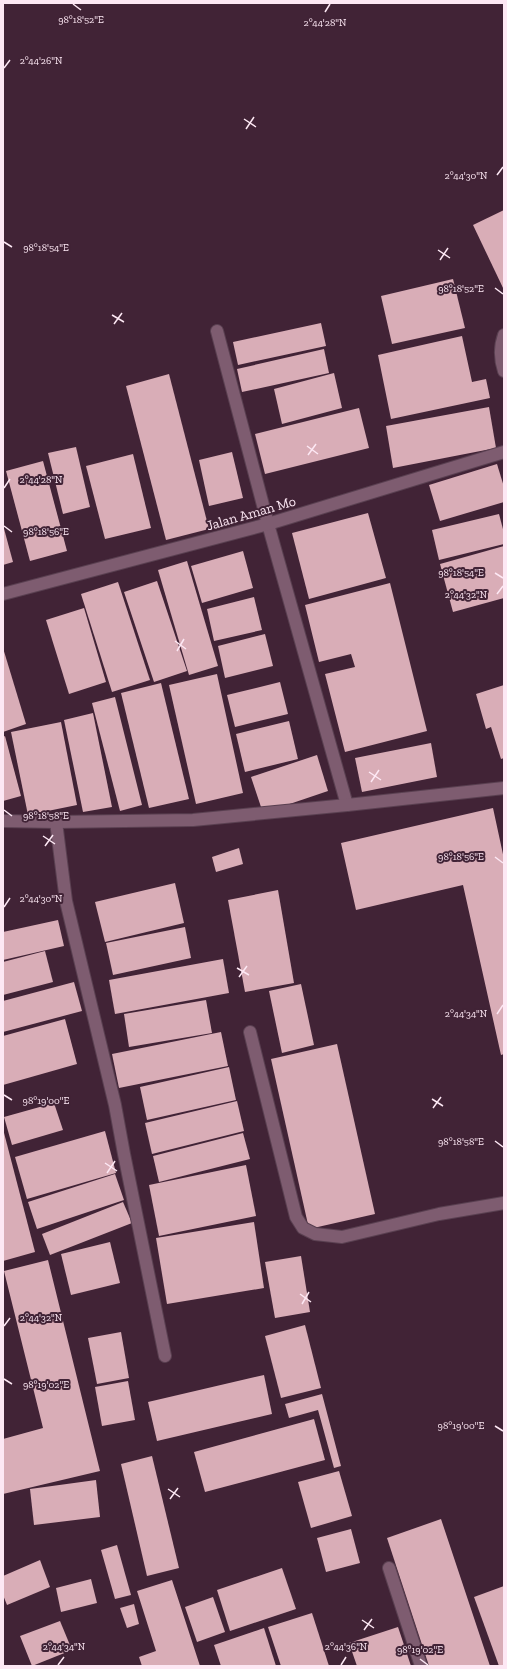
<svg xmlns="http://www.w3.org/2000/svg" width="507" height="1669" font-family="'Zilla Slab',serif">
  <rect width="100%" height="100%" fill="#412336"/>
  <g fill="#d9adb7">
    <polygon points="504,210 504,290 473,225"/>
    <polygon points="453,279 465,328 392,344 381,296"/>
    <polygon points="321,323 326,346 238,365 233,342"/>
    <polygon points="462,336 472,382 486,379 490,398 391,419 378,355"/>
    <polygon points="324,349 329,373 242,392 237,369"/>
    <polygon points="334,373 342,408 282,424 274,389"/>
    <polygon points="169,374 209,529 166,540 126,386"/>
    <polygon points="489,407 496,448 393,468 386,426"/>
    <polygon points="359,408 369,448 265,474 255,434"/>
    <polygon points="76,447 90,507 63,514 48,453"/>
    <polygon points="232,452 243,498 209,506 199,460"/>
    <polygon points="133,454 151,528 105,539 86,466"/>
    <polygon points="43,461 67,551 30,561 6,471"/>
    <polygon points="497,464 504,487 504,502 440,521 429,485"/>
    <polygon points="368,513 386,578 309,599 292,533"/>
    <polygon points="499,514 504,533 504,544 439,560 432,530"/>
    <polygon points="3,525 13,562 3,565"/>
    <polygon points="504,546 504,598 453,612 440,564"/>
    <polygon points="243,551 253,588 202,603 191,566"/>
    <polygon points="187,561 218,666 189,675 158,570"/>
    <polygon points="157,581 187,671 154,682 124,592"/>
    <polygon points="118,582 150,680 112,692 81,594"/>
    <polygon points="390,583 427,731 345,752 325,674 355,667 351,654 319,662 305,605"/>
    <polygon points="254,597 262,630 214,641 207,609"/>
    <polygon points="84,608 106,682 69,694 46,620"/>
    <polygon points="265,634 273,666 225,678 218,646"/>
    <polygon points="3,648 26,724 3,732"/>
    <polygon points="217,674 243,793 196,804 169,685"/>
    <polygon points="280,682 288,714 235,727 227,695"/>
    <polygon points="161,683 189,799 149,808 121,693"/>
    <polygon points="504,685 504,758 501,759 491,727 486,729 476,694"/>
    <polygon points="115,697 142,805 120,811 92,703"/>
    <polygon points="93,713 112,807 83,812 64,720"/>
    <polygon points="289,721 298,759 245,772 236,734"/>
    <polygon points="61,722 77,805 28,815 11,732"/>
    <polygon points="5,736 21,796 3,801 3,737"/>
    <polygon points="431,743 437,777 362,792 355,758"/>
    <polygon points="317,755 328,791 263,813 251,777"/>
    <polygon points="493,808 504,859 504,1054 501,1055 463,885 356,910 341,843"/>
    <polygon points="239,848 243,864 216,872 212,857"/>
    <polygon points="175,883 184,923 105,942 95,902"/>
    <polygon points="278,890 294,983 245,992 228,900"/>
    <polygon points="58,920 64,946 3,960 3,932"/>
    <polygon points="185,927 191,958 113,975 106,943"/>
    <polygon points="45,951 53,982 3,995 3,962"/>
    <polygon points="223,959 229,993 115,1014 109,980"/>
    <polygon points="74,982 82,1011 3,1032 3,1001"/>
    <polygon points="301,984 314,1045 282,1053 269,991"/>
    <polygon points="206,1000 212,1033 129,1047 124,1014"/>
    <polygon points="65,1019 77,1064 3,1085 3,1036"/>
    <polygon points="221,1032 228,1066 119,1088 112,1054"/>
    <polygon points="337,1044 375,1214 309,1229 271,1059"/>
    <polygon points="229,1067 236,1100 147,1120 140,1087"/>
    <polygon points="237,1101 244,1131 152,1154 145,1123"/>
    <polygon points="54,1103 63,1130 12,1145 4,1117"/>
    <polygon points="3,1129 35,1252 3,1261"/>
    <polygon points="105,1131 116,1173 27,1199 15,1157"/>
    <polygon points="243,1133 250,1159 159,1182 153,1156"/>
    <polygon points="246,1165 256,1216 159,1236 149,1185"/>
    <polygon points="115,1174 124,1200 37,1229 28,1202"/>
    <polygon points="123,1202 132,1223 50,1255 42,1234"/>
    <polygon points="254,1222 264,1288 167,1304 156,1238"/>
    <polygon points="110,1242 120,1283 71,1295 61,1254"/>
    <polygon points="301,1256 310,1312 275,1318 265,1262"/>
    <polygon points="48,1260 100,1471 3,1494 3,1439 43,1428 4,1271"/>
    <polygon points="305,1325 321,1388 281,1398 265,1336"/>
    <polygon points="121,1332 129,1378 97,1384 88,1338"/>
    <polygon points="264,1375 272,1414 157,1441 148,1402"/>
    <polygon points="128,1381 135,1420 102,1426 95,1387"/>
    <polygon points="322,1394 341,1466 334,1468 318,1410 289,1418 285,1404"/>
    <polygon points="314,1419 325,1460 205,1492 194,1452"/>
    <polygon points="152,1456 179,1568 147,1576 121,1464"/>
    <polygon points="339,1471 352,1516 311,1528 298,1482"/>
    <polygon points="96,1480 100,1517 34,1525 30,1489"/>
    <polygon points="441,1519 490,1666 429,1666 387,1538"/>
    <polygon points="351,1529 360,1563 326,1572 317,1538"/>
    <polygon points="117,1545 131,1595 115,1599 101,1550"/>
    <polygon points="40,1560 50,1587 7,1605 3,1595 3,1576"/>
    <polygon points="282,1568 296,1609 230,1631 217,1590"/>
    <polygon points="91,1579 97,1603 61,1612 56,1588"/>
    <polygon points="172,1580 200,1666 142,1666 139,1657 156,1651 137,1591"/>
    <polygon points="504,1586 504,1666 499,1666 474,1597"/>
    <polygon points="213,1597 225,1632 197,1642 185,1607"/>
    <polygon points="134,1604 139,1624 127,1628 120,1608"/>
    <polygon points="312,1613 329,1666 281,1666 268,1627"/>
    <polygon points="60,1621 72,1650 32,1666 20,1636"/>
    <polygon points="398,1627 411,1666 357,1666 349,1643"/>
    <polygon points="264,1628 276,1666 221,1666 214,1645"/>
  </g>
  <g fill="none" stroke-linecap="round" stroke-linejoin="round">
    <g stroke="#5a4051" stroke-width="14">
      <g id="service">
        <polyline points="250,1032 296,1217 303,1228 315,1234 342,1237 439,1214 504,1203"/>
        <polyline points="389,1568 421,1666"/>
      </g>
    </g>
    <g stroke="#5a4051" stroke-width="14">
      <g id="minor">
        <polyline points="217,331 268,524 347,805"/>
        <path d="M504 335C500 346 500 359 504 371"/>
        <polyline points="3,594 268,524 504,452"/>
        <polyline points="3,821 56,822 193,820 347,805 504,788"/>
        <polyline points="56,822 66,901 115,1105 124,1154 165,1356"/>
      </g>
    </g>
    <use href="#service" stroke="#7e5c70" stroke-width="12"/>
    <use href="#minor" stroke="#7e5c70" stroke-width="12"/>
  </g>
  <path fill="none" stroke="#fde8f4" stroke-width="1.5" d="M73 4 81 10M325 12 330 4M4 68 10 60M244 119 256 127M246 129 254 117M497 175 503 167M4 242 12 247M438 250 450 258M440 260 448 248M495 288 503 294M112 315 124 322M114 324 122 313M307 446 318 454M308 455 316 444M4 488 10 479M4 526 12 532M495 573 503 578M497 594 503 586M175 641 186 649M177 651 184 639M369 772 381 780M371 782 379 770M4 810 12 816M43 836 55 844M45 846 53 835M495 857 503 863M4 907 10 898M237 968 249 975M239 977 247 966M497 1014 503 1005M4 1095 12 1100M432 1099 443 1106M433 1108 441 1097M495 1141 503 1147M105 1163 117 1171M107 1173 115 1161M300 1294 311 1302M302 1304 309 1292M4 1326 10 1318M4 1379 12 1384M495 1426 503 1431M168 1489 180 1497M170 1499 178 1488M362 1620 374 1628M364 1630 372 1619M420 1659 428 1665M58 1665 64 1657M341 1665 346 1657"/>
  <g text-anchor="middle" stroke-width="4" stroke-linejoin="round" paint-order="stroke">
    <g font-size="14" fill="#fde8f4" stroke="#412336">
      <text transform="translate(251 513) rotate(-16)" y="5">Jalan Aman Mo</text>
    </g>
  </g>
  <g font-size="10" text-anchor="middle" fill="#fde8f4" stroke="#412336" stroke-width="4" stroke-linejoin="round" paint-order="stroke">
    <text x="81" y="23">98°18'52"E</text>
    <text x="325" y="26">2°44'28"N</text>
    <text x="41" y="64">2°44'26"N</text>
    <text x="466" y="179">2°44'30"N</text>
    <text x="46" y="251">98°18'54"E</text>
    <text x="461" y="292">98°18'52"E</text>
    <text x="41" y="483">2°44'28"N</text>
    <text x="46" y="535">98°18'56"E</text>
    <text x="461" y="576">98°18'54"E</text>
    <text x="466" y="598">2°44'32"N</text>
    <text x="46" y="819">98°18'58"E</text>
    <text x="461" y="860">98°18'56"E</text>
    <text x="41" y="902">2°44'30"N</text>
    <text x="466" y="1017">2°44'34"N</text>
    <text x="46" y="1104">98°19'00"E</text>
    <text x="461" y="1145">98°18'58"E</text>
    <text x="41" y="1321">2°44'32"N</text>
    <text x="46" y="1388">98°19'02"E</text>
    <text x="461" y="1429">98°19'00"E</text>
    <text x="64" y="1650">2°44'34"N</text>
    <text x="346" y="1650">2°44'36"N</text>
    <text x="420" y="1653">98°19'02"E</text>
  </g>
  <rect width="507" height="1669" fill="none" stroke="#fde8f4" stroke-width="8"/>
</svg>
